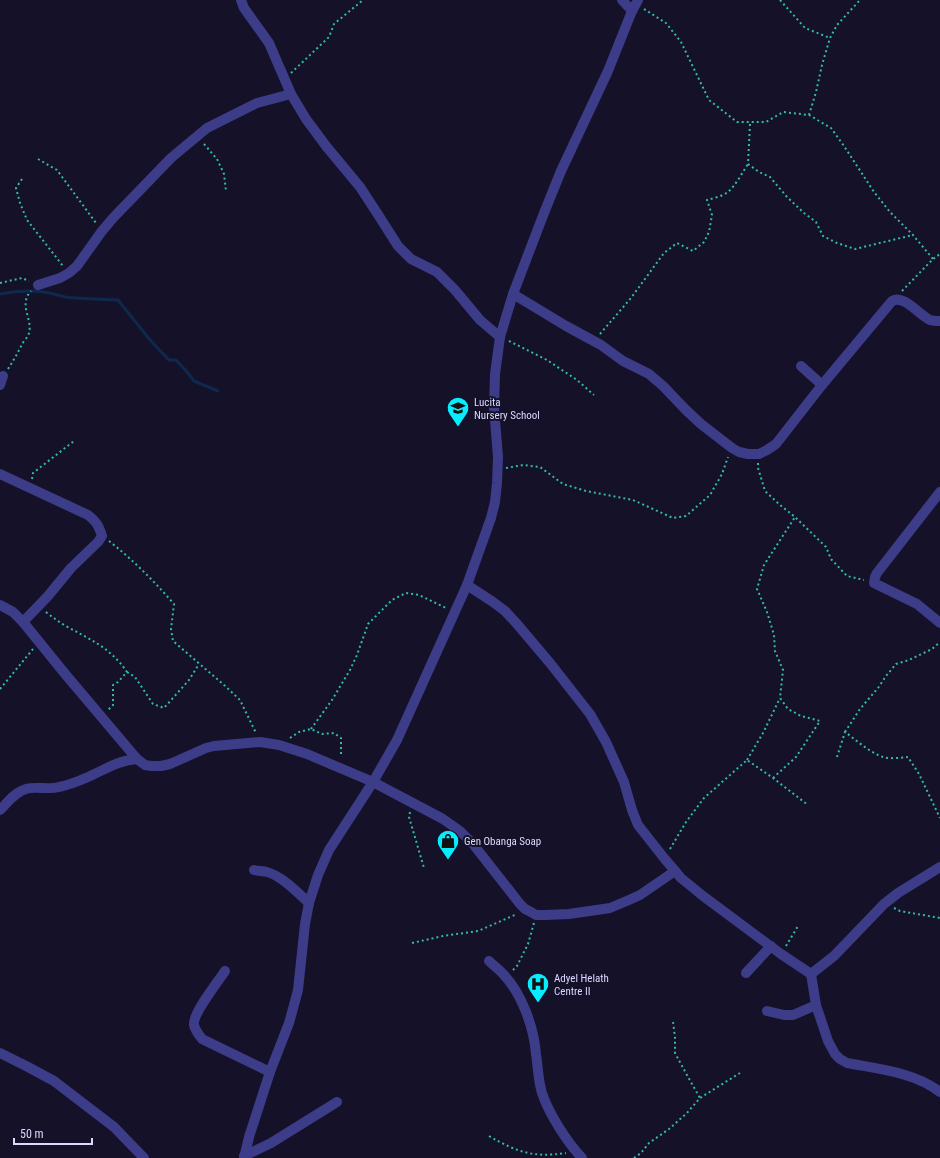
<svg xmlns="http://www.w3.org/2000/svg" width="940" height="1158" font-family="'Roboto Condensed',sans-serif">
  <rect width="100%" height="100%" fill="#141129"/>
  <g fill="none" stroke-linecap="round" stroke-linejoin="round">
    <path stroke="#0f294e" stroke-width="3" d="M0 294C14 291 30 290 44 292 51 293 58 295 65 297 83 299 101 299 118 300L150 340 169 360H176L188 373 194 381 218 391"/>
    <g stroke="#31baad" stroke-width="2" stroke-dasharray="2 3" stroke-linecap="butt">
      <polyline points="780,0 805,28 830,38"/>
      <polyline points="644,9 666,23 681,42 709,100 737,122 766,122 783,112 809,115 831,128 844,146 874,192 890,212 913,235 933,259"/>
      <polyline points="291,73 329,37 334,24 363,0"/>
      <polyline points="809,115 816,92 822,65 830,38 837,25 860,0"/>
      <polyline points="750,124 748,164 759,172 770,177 787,197 804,213 816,222 823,236 837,243 855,249 913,235"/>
      <polyline points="204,144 217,159 224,174 226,191"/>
      <polyline points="38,159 57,170 96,223"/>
      <polyline points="22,179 16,188 20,203 27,220 63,266"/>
      <polyline points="0,283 22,278 29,281"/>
      <polyline points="902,291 933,259 940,254"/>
      <path d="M600 334 631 298 664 253 677 243 693 251 704 242 709 232 712 215 707 200C714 198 723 196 728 192 736 185 742 173 748 164"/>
      <polyline points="509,341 547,360 577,380 594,395"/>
      <path d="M8 369C13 361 18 353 22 344 24 341 28 337 29 333 33 319 18 305 31 291"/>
      <polyline points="758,463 758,468 765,491 780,505 795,517 826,547 831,559 847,576 864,580"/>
      <polyline points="506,468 523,465 540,467 563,484 586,491 633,500 673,518 686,516 710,495 722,474 728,457"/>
      <polyline points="32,479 33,473 74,441"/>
      <path d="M109 541C133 560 154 581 174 604L171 629 173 641 223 684 240 700 256 733"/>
      <path d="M46 612C52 617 58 621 64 625 89 639 110 647 127 672L118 682 113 685V705L108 710"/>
      <polyline points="127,672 135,677 153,704 164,708 189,680 199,664"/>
      <polyline points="0,689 33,649"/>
      <polyline points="311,729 332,700 350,670 357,655 368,624 392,600 406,593 419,595 446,608"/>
      <polyline points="845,732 860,709 878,688 886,676 896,664 909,660 932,649 940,642"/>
      <polyline points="290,738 299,732 311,729 322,734 334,733 341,738 341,757"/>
      <path d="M837 757 845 732C856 740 869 752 883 757 890 759 900 758 908 757L919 774 940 818"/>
      <polyline points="747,760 763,733 780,698"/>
      <polyline points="773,778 796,757 820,721 801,716 788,709 780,698 783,670 775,651 774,635 767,612 757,589 764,565 795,517"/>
      <polyline points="410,812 409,817 424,868"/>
      <polyline points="670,849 686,822 704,798 747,760 773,778 808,805"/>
      <polyline points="894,908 900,911 940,918"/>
      <polyline points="412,943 443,936 478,931 517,914"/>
      <polyline points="786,946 798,926"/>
      <polyline points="513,970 517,966 528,944 534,923"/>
      <polyline points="673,1022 675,1037 675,1053 688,1077 700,1098"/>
      <path d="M489 1136C517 1152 533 1158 566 1153"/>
      <polyline points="634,1158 641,1153 649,1143 669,1129 687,1113 700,1098 740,1073"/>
    </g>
    <g stroke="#3c3c88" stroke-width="10">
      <polyline points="241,0 244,8 269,43 291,94 306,119 326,146 360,187 377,213 398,246 411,259 437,272 455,290 480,320 500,337"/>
      <polyline points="622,0 632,11"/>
      <polyline points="38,285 60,278 69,273 77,266 102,231 113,218 171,158 207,128 257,103 291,94"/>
      <path d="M513 294 566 326 601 345 623 361 649 374 663 386 686 410 701 424 732 448 739 452 748 454H759L767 450 776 444 822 385 892 301C904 294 919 315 930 320 933 321 937 321 940 321"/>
      <polyline points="801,366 822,385"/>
      <polyline points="0,385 3,376"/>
      <path d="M0 474 88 515C96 521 99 526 102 536L98 542 71 568 48 596 23 622"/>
      <polyline points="940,492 877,573 875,577 874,583 917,604 940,623"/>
      <path d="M467 585 493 602 505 611 517 624 550 663 590 714 606 742 624 782 632 810 638 825 664 858 681 878 703 896 781 954 811 974 816 1005 828 1041 835 1054 840 1059 847 1063C878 1069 914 1072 940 1092"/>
      <polyline points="0,605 13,612 23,622 66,675 137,759"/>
      <path d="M0 810C7 803 15 792 26 789 35 786 48 790 59 787 69 785 79 781 88 777 104 770 119 760 137 759L145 765 151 766H161L170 764 206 748 214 746 260 742 279 745 307 754 373 782 443 819 460 831 473 844 520 904 525 909 531 912 536 915H545L569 914 610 908 629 900 640 895 675 871"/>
      <path d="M254 870C258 871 263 871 267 872 282 876 298 893 309 903"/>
      <path d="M489 961C494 966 500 970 504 975 522 994 534 1028 536 1054 538 1067 538 1080 542 1093 549 1114 567 1142 582 1158"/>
      <path d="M225 971C218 982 192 1014 194 1025 195 1030 199 1035 202 1039L270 1072"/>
      <polyline points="746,973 771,946"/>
      <polyline points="811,974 834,956 884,904 898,893 940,867"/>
      <polyline points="767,1011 784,1015 793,1015 816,1005"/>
      <polyline points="0,1053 28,1067 54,1081 114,1127 144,1158"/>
      <polyline points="244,1156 271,1143 337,1102"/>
      <polyline points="244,1158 249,1137 270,1072 289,1023 294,1005 298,990 305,924 309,903 318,875 329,850 373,782 397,740 467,585 491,518 495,502 497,483 498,457 494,408 495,374 500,337 513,294 544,213 561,171 608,71 632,11 638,0"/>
    </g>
  </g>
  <defs>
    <g id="school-pin" transform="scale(1.15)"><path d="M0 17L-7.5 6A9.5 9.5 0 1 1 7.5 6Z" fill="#07edfd" stroke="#141129"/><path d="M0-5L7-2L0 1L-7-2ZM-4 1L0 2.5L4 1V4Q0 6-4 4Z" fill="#111"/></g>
    <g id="shop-pin" transform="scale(1.15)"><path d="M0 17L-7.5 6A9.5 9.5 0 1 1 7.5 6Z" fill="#07edfd" stroke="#141129"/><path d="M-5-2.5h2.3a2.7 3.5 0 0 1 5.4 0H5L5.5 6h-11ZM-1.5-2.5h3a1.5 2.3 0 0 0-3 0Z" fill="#111"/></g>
    <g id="hospital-pin" transform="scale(1.15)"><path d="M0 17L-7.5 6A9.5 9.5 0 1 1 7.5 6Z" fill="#07edfd" stroke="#141129"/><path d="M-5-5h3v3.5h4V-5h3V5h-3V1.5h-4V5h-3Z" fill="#111"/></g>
  </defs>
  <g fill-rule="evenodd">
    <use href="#school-pin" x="458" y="408"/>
    <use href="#shop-pin" x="448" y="841"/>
    <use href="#hospital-pin" x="538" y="984"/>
  </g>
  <g text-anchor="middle" stroke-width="4" stroke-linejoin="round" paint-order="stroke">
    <g font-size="11" fill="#dcd9ff" stroke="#141129" text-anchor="start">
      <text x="474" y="406">Lucita<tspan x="474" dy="13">Nursery School</tspan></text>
      <text x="464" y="845">Gen Obanga Soap</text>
      <text x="554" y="982">Adyel Helath<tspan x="554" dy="13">Centre II</tspan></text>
    </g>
  </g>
  <path d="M14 1138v6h78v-6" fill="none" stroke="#dcd9ff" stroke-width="2"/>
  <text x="20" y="1138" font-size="12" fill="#dcd9ff" stroke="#141129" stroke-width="3" paint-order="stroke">50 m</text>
</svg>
